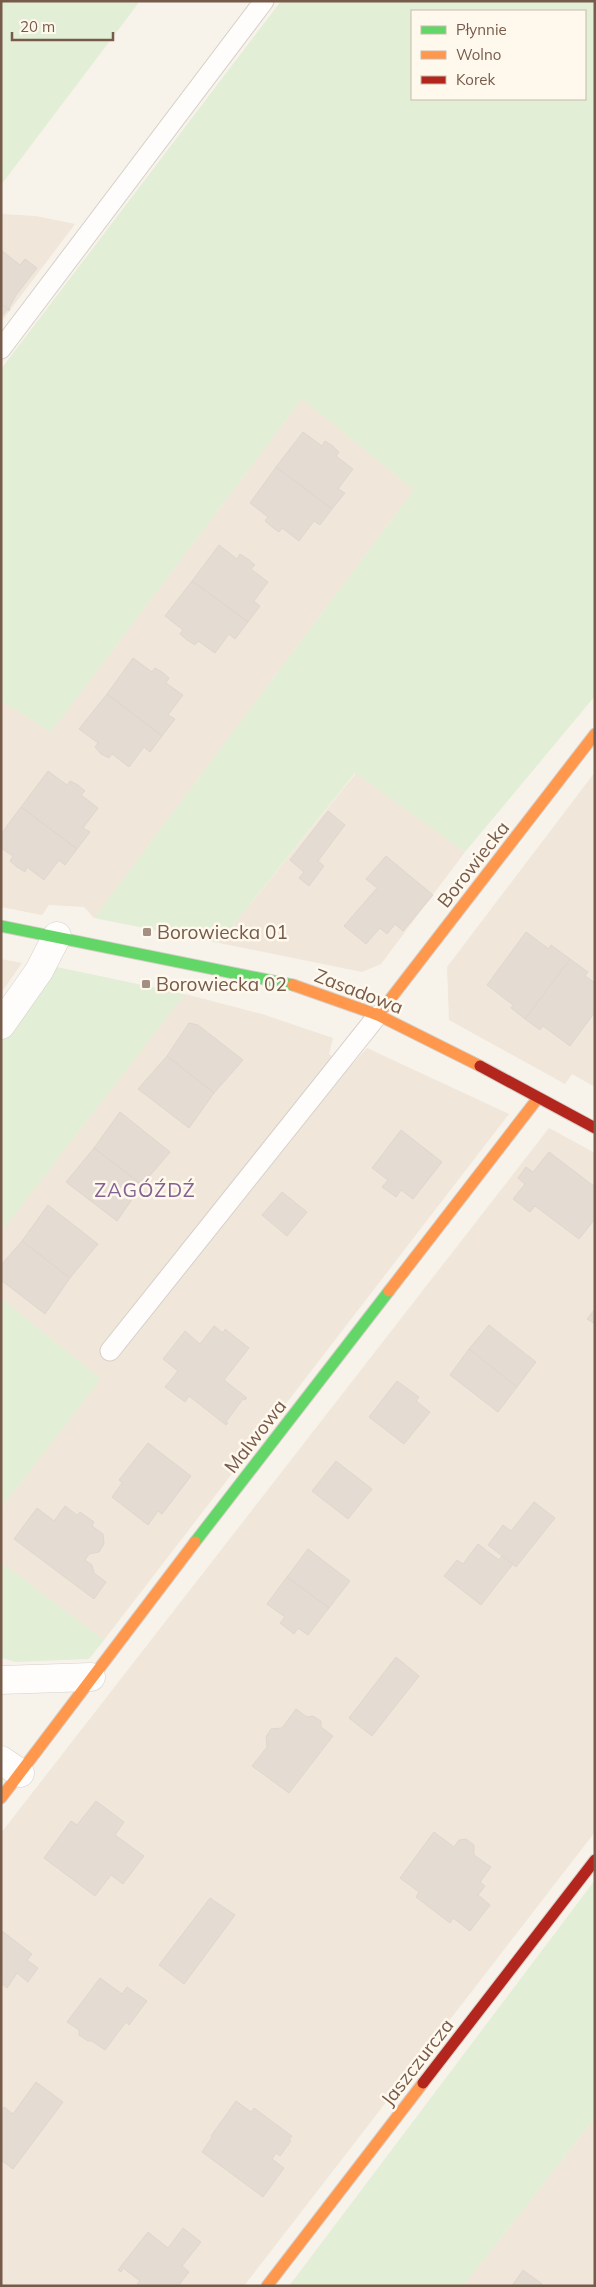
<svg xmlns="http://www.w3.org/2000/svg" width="596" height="2287" font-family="Mulish,sans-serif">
  <rect width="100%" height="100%" fill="#f7f3eb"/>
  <g fill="#f0e6d9">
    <polygon points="1,214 36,216 75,224 1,322"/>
    <polygon points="302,399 414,490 94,918 84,907 49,905 42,915 1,907 1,701 51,732"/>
    <polygon points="595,772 595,1087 572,1074 565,1084 449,1020 447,967"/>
    <polygon points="356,773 465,852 381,964 362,972 219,943"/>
    <polygon points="1,959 22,963 1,993"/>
    <polygon points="185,994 262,1014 333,1038 329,1054 348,1069 367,1048 509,1114 104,1640 1,1562 1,1508 101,1379 1,1298 1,1232"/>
    <polygon points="549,1128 595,1153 595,1832 244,2286 1,2286 1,1833"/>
    <polygon points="595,2118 595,2286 463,2286"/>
  </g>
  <g fill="#e3eed6" fill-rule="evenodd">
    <polygon points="1,1 140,1 1,185"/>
    <path d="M281 1H595V696L465 852 355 773 219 943 94 918 414 490 302 399 51 732 1 701V369ZM412 11H585V99H412Z"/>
    <polygon points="57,967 185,994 1,1232 1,1040"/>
    <polygon points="1,1298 101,1379 1,1508"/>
    <polygon points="1,1562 104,1640 89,1659 16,1662 1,1658"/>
    <polygon points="595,1880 595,2118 463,2286 289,2286"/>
  </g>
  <g fill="#e4dbd3" stroke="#e0d6cd">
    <polygon points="1,250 20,265 25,259 37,268 16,295 9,308 10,310 1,304"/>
    <polygon points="1,304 10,310 7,310 1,317"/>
    <polygon points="303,432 322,446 325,441 333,446 339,452 336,456 353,469 338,489 345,493 332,509 276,467"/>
    <polygon points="276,467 332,509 320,525 314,521 299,541 282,528 279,532 272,527 265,521 268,517 250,503"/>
    <polygon points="219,545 237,559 240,554 248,559 255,565 251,569 268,582 254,601 260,606 248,622 192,581"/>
    <polygon points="192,581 248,622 235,639 229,634 215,653 198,641 195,645 187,640 180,634 183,630 165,616"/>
    <polygon points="133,658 152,672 155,668 162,672 169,678 166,683 183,695 168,715 175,719 162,736 107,694"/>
    <polygon points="107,694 162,736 150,752 144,747 129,767 112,754 109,758 101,754 95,747 98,743 79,729"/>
    <polygon points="48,771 67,785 70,781 78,785 85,791 81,795 98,808 83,828 90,832 77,849 21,807"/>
    <polygon points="21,807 77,849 65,865 59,860 44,880 27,867 25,872 17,867 10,861 13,856 1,848 1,834"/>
    <polygon points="328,811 345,825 318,861 324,866 309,886 299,878 304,872 290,860"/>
    <polygon points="386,856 433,895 403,931 395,924 387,934 380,928 366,944 344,926 377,888 366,879"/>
    <polygon points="526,932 549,949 551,945 570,959 525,1019 511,1008 513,1005 487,985"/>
    <polygon points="570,959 588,972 585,976 595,983 595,1012 570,1046 543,1026 540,1030 525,1019"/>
    <polygon points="189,1023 198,1025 243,1060 214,1093 167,1056"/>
    <polygon points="167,1056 214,1093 189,1128 138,1089"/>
    <polygon points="120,1112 170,1152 142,1185 94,1148"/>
    <polygon points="401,1130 442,1162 413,1199 401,1190 396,1197 382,1187 388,1180 372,1168"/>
    <polygon points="94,1148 142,1185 117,1221 66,1182"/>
    <polygon points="549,1152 595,1187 595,1219 579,1239 535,1206 530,1212 513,1199 525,1184 518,1178 526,1167 533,1172"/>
    <polygon points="282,1192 307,1212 287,1236 262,1215"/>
    <polygon points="48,1205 98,1244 70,1278 22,1241"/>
    <polygon points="22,1241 70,1278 45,1314 1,1280 1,1265"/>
    <polygon points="595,1309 595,1324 587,1319"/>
    <polygon points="489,1325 536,1362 517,1387 469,1349"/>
    <polygon points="214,1326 223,1333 225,1329 249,1348 224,1380 247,1398 245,1400 243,1399 226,1422 228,1423 226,1425 189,1396 185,1402 165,1387 178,1371 163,1359 185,1331 200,1344"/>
    <polygon points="469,1349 517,1387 498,1412 450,1375"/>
    <polygon points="397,1381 419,1397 416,1401 430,1412 404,1444 369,1417"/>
    <polygon points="148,1443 191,1476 162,1514 158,1511 148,1525 112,1497 122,1483 119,1480"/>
    <polygon points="336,1461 372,1489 348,1519 312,1491"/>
    <polygon points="534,1502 555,1518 516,1567 488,1545 503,1525 511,1531"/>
    <polygon points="65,1506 77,1515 80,1512 94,1522 92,1526 103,1534 104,1544 99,1552 89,1554 85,1560 92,1565 94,1573 106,1582 94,1599 14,1539 37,1508 54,1521"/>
    <polygon points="478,1544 499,1560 502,1556 513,1564 481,1605 444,1576 457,1560 463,1564"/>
    <polygon points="308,1549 350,1581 329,1608 287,1577"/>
    <polygon points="287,1577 329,1608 308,1635 298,1628 294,1634 280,1623 285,1617 267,1604"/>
    <polygon points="396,1657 419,1676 372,1736 349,1718"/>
    <polygon points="296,1709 307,1717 313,1716 321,1721 321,1727 333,1736 289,1793 252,1766 267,1747 266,1737 271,1729 282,1728"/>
    <polygon points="96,1801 124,1822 115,1835 144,1856 123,1884 111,1875 95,1896 44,1858 71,1821 77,1825"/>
    <polygon points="434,1832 454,1847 459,1840 466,1839 474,1845 474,1855 491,1867 480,1882 485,1886 478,1895 490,1905 470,1931 453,1918 450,1923 416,1897 419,1892 400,1878"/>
    <polygon points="210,1898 235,1915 184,1984 159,1965"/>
    <polygon points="2,1931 32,1954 27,1960 38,1968 28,1982 17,1973 7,1988 1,1983"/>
    <polygon points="100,1978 122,1994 127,1987 147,2001 129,2025 126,2022 105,2050 92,2041 88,2041 79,2035 79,2030 67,2022"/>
    <polygon points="36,2082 63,2102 13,2169 1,2160 1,2111 4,2107 13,2114"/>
    <polygon points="236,2101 251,2112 254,2108 292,2136 289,2140 291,2141 280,2156 276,2153 272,2159 284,2168 263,2197 202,2152 212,2137 211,2136"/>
    <polygon points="183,2228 201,2242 182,2266 189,2272 178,2286 139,2286 137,2284 140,2281 123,2268 121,2272 118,2270 148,2232 168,2248"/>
    <polygon points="523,2270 542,2284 542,2286 512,2286"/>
  </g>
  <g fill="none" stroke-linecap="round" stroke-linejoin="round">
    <g stroke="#d6d0c9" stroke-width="21">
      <g id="lane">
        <polyline points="1,349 264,1"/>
        <polyline points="110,1351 378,1015"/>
      </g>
    </g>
    <g stroke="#d6d0c9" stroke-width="29">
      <g id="street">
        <polyline points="1,1025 39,971 57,936"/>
        <polyline points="1,1680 91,1677"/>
        <polyline points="1,1760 20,1773"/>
      </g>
    </g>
    <g stroke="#d6cfc8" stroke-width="13">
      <g id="fast">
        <polyline points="1,926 293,985"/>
        <polyline points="195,1542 389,1291"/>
      </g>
    </g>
    <g stroke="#d6cfc8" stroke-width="13">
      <g id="slow">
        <polyline points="293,985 378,1015 480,1066"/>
        <polyline points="378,1015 595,734"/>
        <polyline points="389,1291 538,1098"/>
        <polyline points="1,1798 195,1542"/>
        <polyline points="267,2286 423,2083"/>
      </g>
    </g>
    <g stroke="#d6cfc8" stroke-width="13">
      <g id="jam">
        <polyline points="480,1066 595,1128"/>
        <polyline points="423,2083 595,1860"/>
      </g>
    </g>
    <use href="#lane" stroke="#fefdfc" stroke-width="19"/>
    <use href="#street" stroke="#fefdfc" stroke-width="28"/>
    <use href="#fast" stroke="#63d668" stroke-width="11"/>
    <use href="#slow" stroke="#ff974d" stroke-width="11"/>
    <use href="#jam" stroke="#b3261e" stroke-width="11"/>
  </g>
  <g fill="#a39083" stroke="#fff8ed" stroke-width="2">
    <rect x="142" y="927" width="10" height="10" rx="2.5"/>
    <rect x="141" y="979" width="10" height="10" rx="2.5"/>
  </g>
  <g text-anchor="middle" stroke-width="5" stroke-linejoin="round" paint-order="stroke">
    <g font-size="19" fill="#765b4b" stroke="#fff8ed">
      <text transform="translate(473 864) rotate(-52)" y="7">Borowiecka</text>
      <text transform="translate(359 991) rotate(21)" y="7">Zasadowa</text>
      <text transform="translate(255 1436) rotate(-52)" y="7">Malwowa</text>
      <text transform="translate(417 2062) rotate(-52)" y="7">Jaszczurcza</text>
    </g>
    <g font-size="19" fill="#765b4b" stroke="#fff8ed" text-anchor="start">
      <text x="157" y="939">Borowiecka 01</text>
      <text x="156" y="991">Borowiecka 02</text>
    </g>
    <g font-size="20" letter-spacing="1" fill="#836292" stroke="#fff8ed">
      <text x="145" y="1197">ZAGÓŹDŹ</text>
    </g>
  </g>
  <rect width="596" height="2287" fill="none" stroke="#765b4b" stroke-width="5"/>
  <rect x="411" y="10" width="175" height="90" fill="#fff8ed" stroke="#c8b9ac"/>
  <rect x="421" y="26" width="25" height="8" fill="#63d668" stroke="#c8b9ac"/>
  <text x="456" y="35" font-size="15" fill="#765b4b">Płynnie</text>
  <rect x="421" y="51" width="25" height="8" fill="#ff974d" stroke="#c8b9ac"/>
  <text x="456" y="60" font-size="15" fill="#765b4b">Wolno</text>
  <rect x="421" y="76" width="25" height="8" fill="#b3261e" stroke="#c8b9ac"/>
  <text x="456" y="85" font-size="15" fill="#765b4b">Korek</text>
  <path d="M12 32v8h101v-8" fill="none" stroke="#765b4b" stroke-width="2.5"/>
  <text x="20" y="32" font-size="15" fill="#765b4b" stroke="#fff8ed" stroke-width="4" paint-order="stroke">20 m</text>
</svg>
